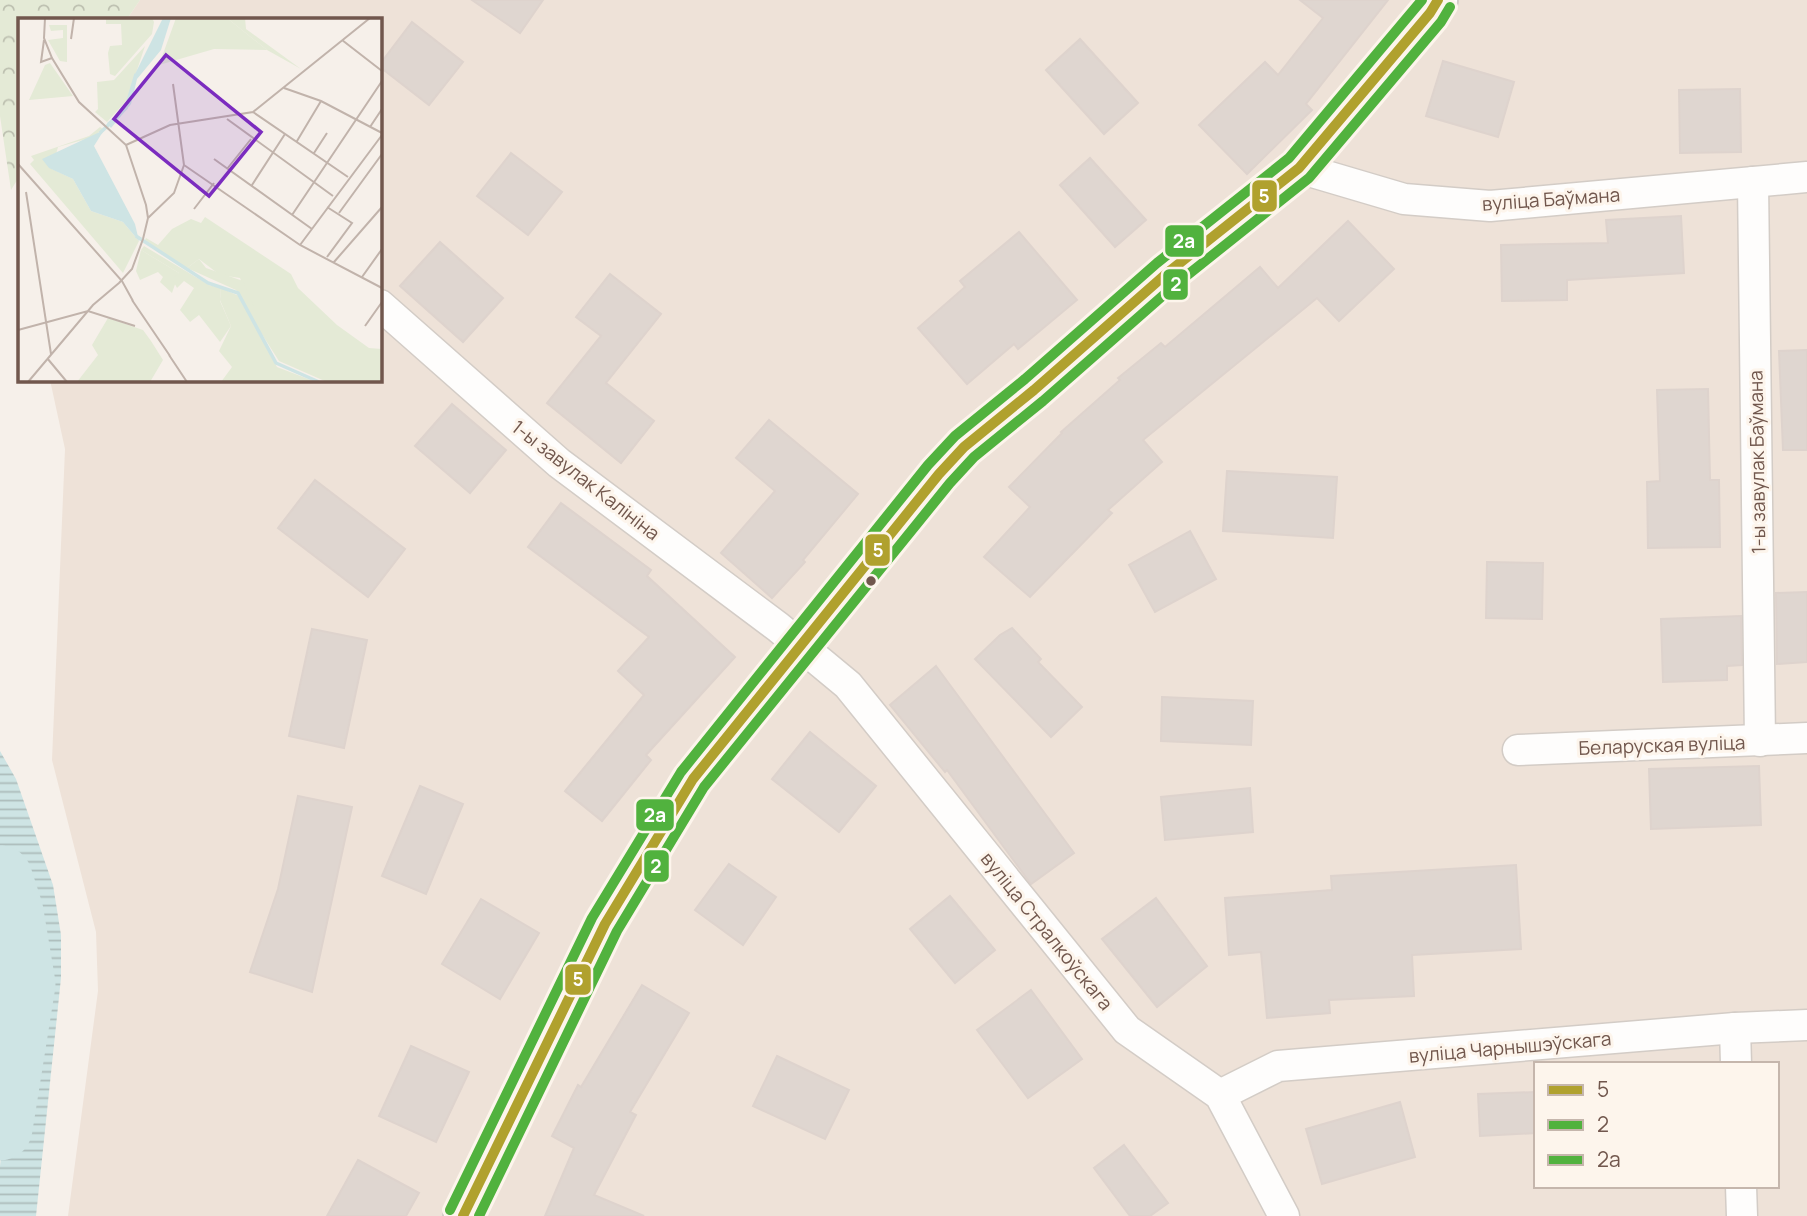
<svg xmlns="http://www.w3.org/2000/svg" width="1807" height="1216" font-family="Manrope,sans-serif">
  <defs>
    <pattern id="forest-crowns" width="20" height="18" patternUnits="userSpaceOnUse" patternTransform="scale(1.75)"><rect width="20" height="18" fill="#e4ead6"/><path d="M2 6a3 3 0 1 1 6 0M12 15a3 3 0 1 1 6 0" fill="none" stroke="#bdc0b0"/></pattern>
    <pattern id="water-rules" width="6" height="5" patternUnits="userSpaceOnUse" patternTransform="scale(1.75)"><rect width="6" height="5" fill="#cee4e4"/><path d="M0 2.5h6" fill="none" stroke="#acbcbb"/></pattern>
  </defs>
  <rect width="100%" height="100%" fill="#f6f0ea"/>
  <path fill="#eee2d8" fill-rule="evenodd" d="M140 0H1807V1216H68L98 991 96 932 52 760 65 449 50 380H380V19H127ZM1536 1064H1777V1186H1536Z"/>
  <polygon fill="url(#forest-crowns)" points="0,0 140,0 127,19 19,19 19,177 11,190 0,116"/>
  <polygon fill="url(#water-rules)" points="0,751 16,779 53,885 61,935 61,978 36,1216 0,1216 0,1166 24,957 0,867"/>
  <g fill="none" stroke-linecap="round" stroke-linejoin="round">
    <polyline stroke="#cee4e4" stroke-width="65" points="0,878 11,912 23,984 0,1128"/>
  </g>
  <g fill="#dfd6d0" stroke="#ded3cd" stroke-width="2">
    <polygon points="472,0 543,0 520,33"/>
    <polygon points="1300,0 1388,0 1306,104 1312,110 1247,174 1199,125 1265,62 1278,75 1323,18"/>
    <polygon points="412,22 463,62 429,105 380,67 380,64"/>
    <polygon points="1080,39 1138,103 1104,134 1046,70"/>
    <polygon points="1443,61 1514,82 1498,137 1426,116"/>
    <polygon points="1740,89 1741,152 1680,153 1679,90"/>
    <polygon points="511,153 562,192 528,235 477,196"/>
    <polygon points="1090,158 1146,220 1115,247 1060,185"/>
    <polygon points="1681,216 1684,273 1567,280 1567,300 1502,301 1501,245 1608,243 1606,220"/>
    <polygon points="1348,221 1394,269 1339,321 1317,298 1143,440 1162,462 1108,510 1112,513 1030,597 984,557 1030,507 1009,487 1062,433 1061,432 1120,380 1118,378 1161,343 1165,347 1260,267 1278,288"/>
    <polygon points="1019,232 1077,300 1018,349 1014,344 967,384 918,328 965,287 960,281"/>
    <polygon points="440,242 503,298 463,342 400,286"/>
    <polygon points="610,274 661,314 606,383 654,421 621,463 547,403 601,336 576,317"/>
    <polygon points="1807,350 1807,450 1783,450 1779,351"/>
    <polygon points="1708,389 1710,480 1719,480 1720,547 1648,548 1647,482 1660,481 1657,390"/>
    <polygon points="452,404 506,450 470,493 415,446"/>
    <polygon points="769,420 858,494 803,560 805,562 772,598 721,553 775,491 736,458"/>
    <polygon points="1227,471 1337,477 1333,538 1223,531"/>
    <polygon points="315,480 405,549 368,597 278,528"/>
    <polygon points="561,503 651,570 647,576 735,657 646,755 651,760 602,821 565,791 644,695 618,671 649,637 528,547"/>
    <polygon points="1190,531 1216,579 1155,612 1129,565"/>
    <polygon points="1487,562 1543,563 1542,619 1486,618"/>
    <polygon points="1807,592 1807,662 1777,664 1776,593"/>
    <polygon points="1741,616 1742,665 1727,666 1727,680 1663,682 1661,619"/>
    <polygon points="1012,628 1041,659 1038,662 1082,707 1051,737 975,659 1000,635"/>
    <polygon points="312,629 367,640 344,748 289,736"/>
    <polygon points="936,666 1074,853 1031,884 947,770 945,772 890,705"/>
    <polygon points="1162,697 1253,701 1251,745 1161,741"/>
    <polygon points="810,732 876,786 839,832 772,779"/>
    <polygon points="1759,766 1761,825 1651,829 1649,769"/>
    <polygon points="420,786 463,804 426,894 382,876"/>
    <polygon points="1250,788 1253,832 1165,840 1161,797"/>
    <polygon points="298,796 352,807 312,992 250,972 278,889"/>
    <polygon points="729,864 776,897 743,945 695,910"/>
    <polygon points="1516,865 1521,949 1412,955 1414,996 1329,1000 1330,1013 1267,1018 1261,952 1229,955 1225,898 1332,890 1331,876"/>
    <polygon points="950,896 995,950 955,983 910,929"/>
    <polygon points="1156,898 1207,966 1157,1007 1102,939"/>
    <polygon points="481,899 539,933 500,999 442,964"/>
    <polygon points="642,985 689,1013 630,1112 636,1115 594,1195 644,1216 545,1216 574,1148 552,1136 578,1085 581,1087"/>
    <polygon points="1031,990 1082,1059 1028,1098 977,1030"/>
    <polygon points="411,1046 469,1072 436,1142 379,1116"/>
    <polygon points="777,1056 849,1090 825,1139 753,1106"/>
    <polygon points="1536,1092 1536,1133 1480,1136 1478,1094"/>
    <polygon points="1400,1102 1415,1157 1322,1184 1306,1129"/>
    <polygon points="1124,1145 1168,1203 1150,1216 1130,1216 1094,1168"/>
    <polygon points="358,1160 419,1193 406,1216 327,1216"/>
  </g>
  <g fill="none" stroke-linecap="round" stroke-linejoin="round">
    <g stroke="#d3ccc6" stroke-width="33">
      <g id="street">
        <polyline points="1299,168 1404,199 1490,206 1807,177"/>
        <polyline points="1753,182 1760,741"/>
        <polyline points="380,305 559,463 778,627 848,685 1127,1030 1220,1095 1284,1216"/>
        <polyline points="1518,750 1807,738"/>
        <polyline points="1735,1028 1736,1064"/>
        <polyline points="1220,1095 1278,1066 1735,1028 1807,1025"/>
        <polyline points="1741,1186 1742,1216"/>
      </g>
    </g>
    <g stroke="#d4ccc7" stroke-width="42">
      <polyline id="secondary" points="463,1216 605,924 693,779 939,474 964,447 1034,390 1166,274 1299,168 1430,13 1438,0"/>
    </g>
    <use href="#street" stroke="#fefdfc" stroke-width="30"/>
    <use href="#secondary" stroke="#fefdfc" stroke-width="38"/>
    <g stroke="#fdf5ec" stroke-width="16">
      <polyline id="bus-1" points="463,1216 605,924 693,779 939,474 964,447 1034,390 1166,274 1299,168 1430,13 1438,0"/>
    </g>
    <g stroke="#fdf5ec" stroke-width="16">
      <polyline id="bus-2" points="479,1216 617,931 704,787 950,483 974,457 1043,401 1175,285 1309,178 1441,22 1450,7"/>
    </g>
    <g stroke="#fdf5ec" stroke-width="16">
      <polyline id="bus-3" points="450,1210 592,918 681,772 928,465 955,436 1025,379 1157,263 1289,158 1422,0"/>
    </g>
    <use href="#bus-1" stroke="#b0a12e" stroke-width="10"/>
    <use href="#bus-2" stroke="#51b23e" stroke-width="10"/>
    <use href="#bus-3" stroke="#51b23e" stroke-width="10"/>
  </g>
  <circle fill="#71574d" stroke="#fdf5ec" stroke-width="2.5" cx="871" cy="581" r="6"/>
  <g text-anchor="middle" stroke-width="6" stroke-linejoin="round" paint-order="stroke">
    <g font-size="19" fill="#71574d" stroke="#fdf5ec">
      <text transform="translate(1551 199) rotate(-4)" y="7">вуліца Баўмана</text>
      <text transform="translate(1757 462) rotate(-91)" y="7">1-ы завулак Баўмана</text>
      <text transform="translate(586 480) rotate(38)" y="7">1-ы завулак Калініна</text>
      <text transform="translate(1662 745) rotate(-2)" y="7">Беларуская вуліца</text>
      <text transform="translate(1047 931) rotate(51)" y="7">вуліца Стралкоўскага</text>
      <text transform="translate(1510 1047) rotate(-5)" y="7">вуліца Чарнышэўскага</text>
    </g>
  </g>
  <g transform="translate(18 18)">
    <rect width="364" height="364" fill="#f6f0ea"/>
    <path d="M209 0H227L228 11 283 51 249 32ZM31 7H49V44L42 43 30 22 45 20V12L33 13ZM127 28 109 82 89 104 77 94 80 91 79 64 96 62ZM32 45 55 78 11 82 27 47ZM82 109 85 111 75 119 40 129 34 151 55 161 73 193 105 204 121 223 105 255 12 146 16 142 13 138 71 118ZM187 199 273 256 280 270 319 307 351 330 364 331V364H309L261 343 240 310 222 260 202 257 181 241 169 250 126 224 128 220 140 227 154 211 173 201 183 205ZM123 232 161 255 154 275 142 264 145 259 140 254 122 262 118 253ZM203 270 221 278 259 349 298 364H203L214 349 201 333 213 308 202 282Z" fill="#e4ead6"/>
    <path d="M88 0H134L136 4 134 16 97 58 92 56 90 35 92 28 104 27 103 6H88ZM158 0H209L249 32 196 31 141 47ZM126 228 191 267 203 270 202 283 213 308 202 324 181 297 172 304 162 292 176 270 166 263 159 270 154 261 161 255 123 232ZM181 241 188 250 225 263 244 308 240 310 218 272 169 250Z" fill="#e4ead6"/>
    <path d="M90 300 125 312 133 323 145 342 132 364H59L80 337 74 327Z" fill="#e4ead6"/>
    <path d="M145 0H153L143 32 119 61 113 86 93 110 89 105 109 88 117 56ZM86 112 76 128 117 206 121 223 105 204 73 193 55 161 31 150 24 141Z" fill="#cee4e4"/>
    <path fill="none" stroke="#cee4e4" stroke-width="3.5" d="M82 115 108 90 118 56M118 218 190 265 220 275 258 345 301 364"/>
    <path fill="none" stroke="#c1b3ab" stroke-width="2" d="M27 0 26 20 34 40 61 84 108 127 128 187 130 200 125 221 114 251 101 265M53 21 56 0M26 22 23 44 34 40M324 22 364 53M266 70 303 83 364 115M235 94 330 159M209 101 315 178M352 109 364 91M279 123 303 83M108 127 152 107 235 94 352 0M296 135 309 115M196 141 294 211M0 146 104 263 115 283M166 147 282 227 364 270M209 151 233 121M234 167 267 116M8 174 33 336M176 191 196 165M321 195 364 136M274 197 364 63M130 200 156 175 166 147 155 66M282 227 364 117M309 239 334 205 309 189M316 244 364 189M344 259 364 231M114 282 152 338M347 308 364 284M0 312 70 293 117 308M151 337 169 364M29 340 49 364M10 364 75 287 101 265"/>
    <path fill="#7b2cbf" fill-opacity="0.15" stroke="#7b2cbf" stroke-width="3.5" d="M148 37 243 114 191 178 96 101Z"/>
    <rect width="364" height="364" fill="none" stroke="#71574d" stroke-width="3.5"/>
  </g>
  <g stroke="#fdf5ec" stroke-width="2.5">
    <rect x="1251" y="179" width="27" height="34" rx="7" fill="#b0a12e"/>
    <rect x="1164" y="224" width="41" height="34" rx="7" fill="#51b23e"/>
    <rect x="1162" y="268" width="27" height="33" rx="7" fill="#51b23e"/>
    <rect x="864" y="533" width="27" height="34" rx="7" fill="#b0a12e"/>
    <rect x="635" y="798" width="40" height="34" rx="7" fill="#51b23e"/>
    <rect x="643" y="849" width="27" height="34" rx="7" fill="#51b23e"/>
    <rect x="564" y="963" width="28" height="33" rx="7" fill="#b0a12e"/>
  </g>
  <g font-size="19" text-anchor="middle" font-weight="bold" fill="#fff">
    <text x="1264" y="203">5</text>
    <text x="1184" y="248">2а</text>
    <text x="1176" y="291">2</text>
    <text x="878" y="557">5</text>
    <text x="655" y="822">2а</text>
    <text x="656" y="873">2</text>
    <text x="578" y="986">5</text>
  </g>
  <rect x="1534" y="1062" width="245" height="126" fill="#fdf5ec" stroke="#c5b6ac" stroke-width="2"/>
  <rect x="1548" y="1085" width="35" height="10" fill="#b0a12e" stroke="#c5b6ac" stroke-width="2"/>
  <text x="1597" y="1097" font-size="21" fill="#71574d">5</text>
  <rect x="1548" y="1120" width="35" height="10" fill="#51b23e" stroke="#c5b6ac" stroke-width="2"/>
  <text x="1597" y="1132" font-size="21" fill="#71574d">2</text>
  <rect x="1548" y="1155" width="35" height="10" fill="#51b23e" stroke="#c5b6ac" stroke-width="2"/>
  <text x="1597" y="1167" font-size="21" fill="#71574d">2а</text>
</svg>
